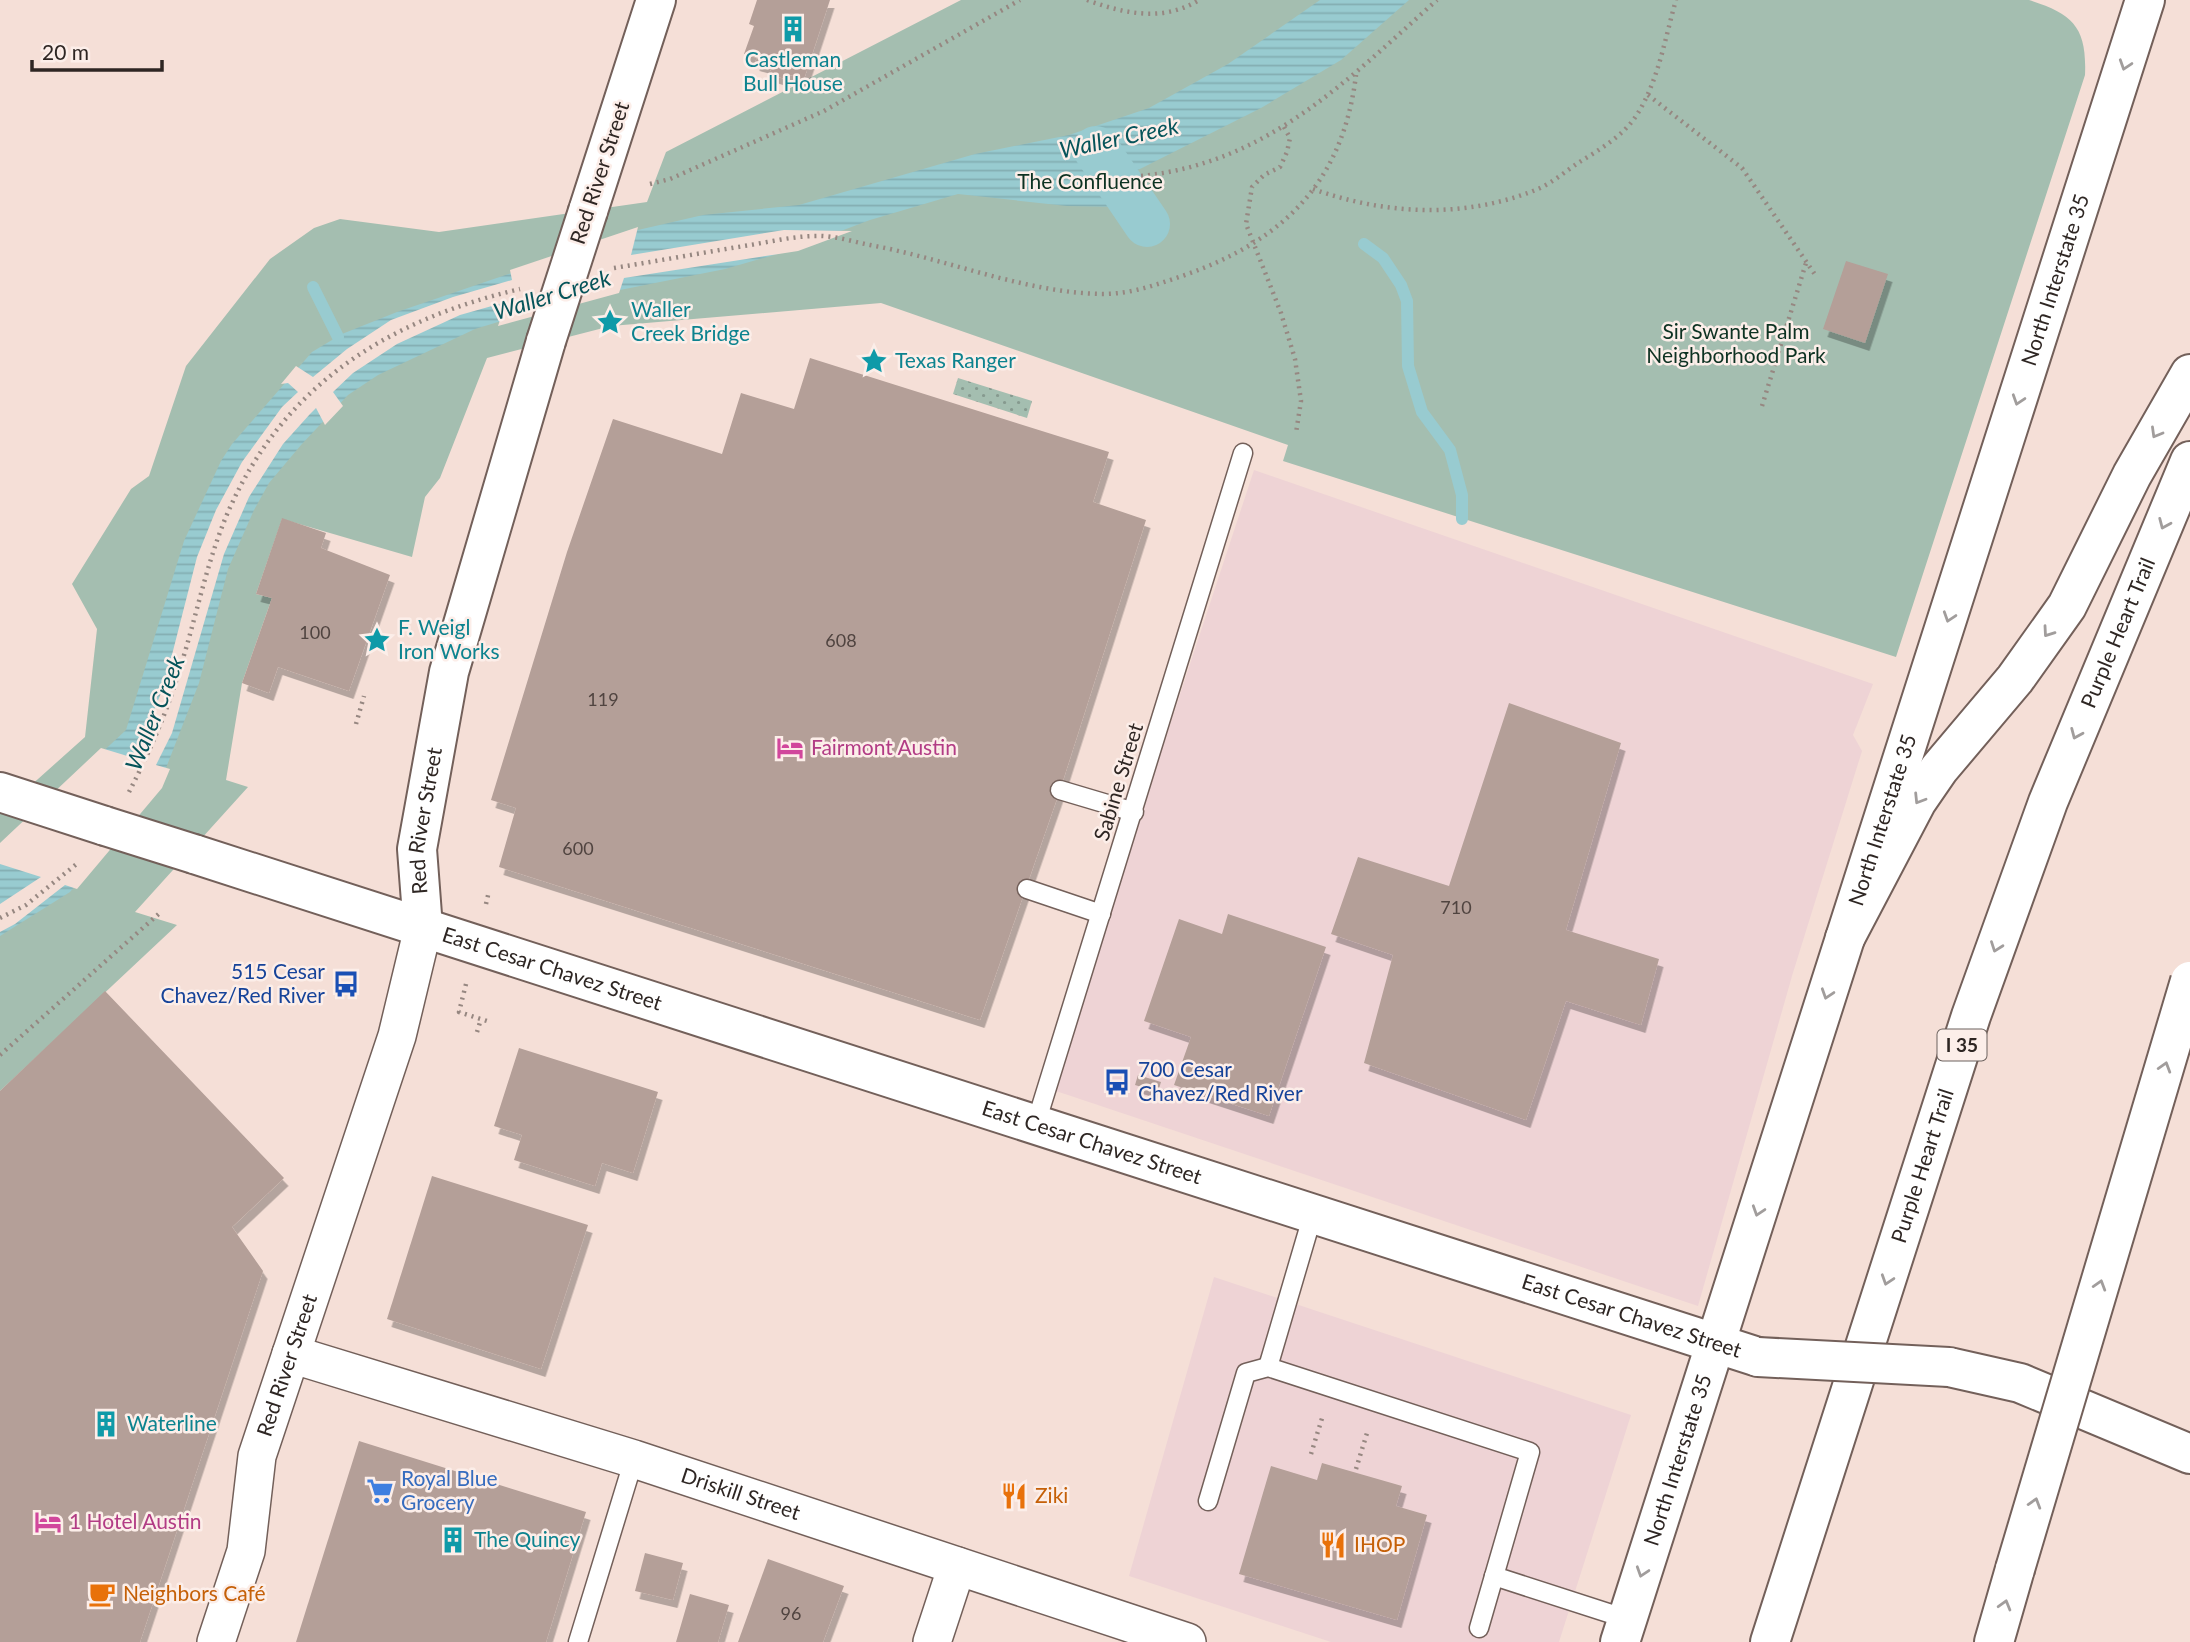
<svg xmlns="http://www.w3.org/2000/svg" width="2190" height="1642" font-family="Lato,sans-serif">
  <defs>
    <pattern id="grass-dots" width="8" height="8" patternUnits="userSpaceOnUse" patternTransform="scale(1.75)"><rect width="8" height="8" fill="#a4beb0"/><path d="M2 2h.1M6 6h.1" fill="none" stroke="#869a8f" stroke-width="1.8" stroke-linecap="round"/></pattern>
    <pattern id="water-rules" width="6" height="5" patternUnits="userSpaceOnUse" patternTransform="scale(1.75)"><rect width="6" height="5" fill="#98cbd0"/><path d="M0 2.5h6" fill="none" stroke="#83aeb2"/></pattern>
    <filter id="shadow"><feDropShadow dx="4.5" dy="8" stdDeviation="0" flood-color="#0004"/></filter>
  </defs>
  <rect width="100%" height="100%" fill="#f5dfd7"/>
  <g fill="#eed3d5">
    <polygon points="1254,470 1873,684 1853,735 1862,751 1792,976 1698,1306 1050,1089"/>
    <polygon points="1214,1277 1631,1415 1559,1642 1331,1642 1129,1576"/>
  </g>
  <polygon fill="url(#grass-dots)" points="958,378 1032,401 1027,418 953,394"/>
  <path fill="#a4beb0" d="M961 0H2029C2073 14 2087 27 2085 75L1896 657 1283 461 1288 445 881 303 611 326 487 358 440 478 425 497 412 557 282 519 256 594 272 598 242 683 226 780 248 787 135 912 177 925 0 1091V813L85 737 97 629 72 584 131 489 149 476 186 366 270 259 314 228 340 219 439 232 647 202 666 152Z"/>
  <polygon fill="url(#water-rules)" points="1320,0 1409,0 1341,60 1261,108 1134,172 1137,193 1123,207 1067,206 958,194 870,220 788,251 725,269 620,290 498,322 475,329 378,375 348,395 301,445 269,483 254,510 228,569 199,683 159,786 70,892 0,936 0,848 126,730 184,541 221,461 232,444 312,352 342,334 397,312 638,230 703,215 799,205 975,154 1069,135 1149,108 1228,64"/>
  <polygon fill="#f5dfd7" points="638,227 631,255 784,230 852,231 798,251 624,278 619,293 498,326 506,302 460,315 397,344 353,373 333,392 343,406 325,425 316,408 310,414 283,444 249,497 224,554 172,733 156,765 170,769 162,788 77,889 65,885 15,924 0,932 0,904 41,877 0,864 0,843 101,748 134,758 164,686 197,557 216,510 242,462 282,407 298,392 288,383 281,384 296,366 313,377 347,349 391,320 453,297 512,280 510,270"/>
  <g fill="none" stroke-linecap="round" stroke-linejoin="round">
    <g stroke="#98cbd0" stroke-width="12">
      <polyline points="1364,244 1383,258 1401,285 1407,301 1408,366 1422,412 1450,450 1462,495 1462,519"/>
      <polyline points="313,287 338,337"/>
    </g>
    <polyline stroke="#98cbd0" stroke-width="46" points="1096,149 1147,224"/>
  </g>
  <g fill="#b49f98" filter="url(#shadow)">
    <polygon points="757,0 830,0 804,79 791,75 785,79 772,75 770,67 755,63 757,58 744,54 754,26 749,24"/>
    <polygon points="1846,261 1888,274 1865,343 1823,329"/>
    <polygon points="810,358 1109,452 1093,502 1146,520 1060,790 980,1020 499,867 516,808 491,800 567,552 613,419 722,454 741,393 794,409"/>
    <polygon points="282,518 326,533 321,548 390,575 349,691 278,667 269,693 242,683 272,598 256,594"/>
    <polygon points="1509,703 1621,743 1566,930 1659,959 1641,1025 1566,1001 1526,1120 1364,1063 1393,955 1331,934 1358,857 1449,886"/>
    <polygon points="1228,914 1326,947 1269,1116 1174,1085 1191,1037 1144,1021 1179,919 1222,934"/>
    <polygon points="105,991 284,1178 232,1227 263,1271 140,1642 0,1642 0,1091"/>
    <polygon points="519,1048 658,1092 633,1173 602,1163 595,1186 514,1160 522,1135 494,1126"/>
    <polygon points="1138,1075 1161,1082 1158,1092 1135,1085"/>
    <polygon points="432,1176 588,1225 541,1369 387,1319"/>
    <polygon points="359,1441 586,1512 546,1642 296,1642"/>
    <polygon points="1322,1463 1402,1486 1396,1506 1427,1515 1397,1620 1239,1574 1271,1466 1317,1480"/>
    <polygon points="645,1553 683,1563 673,1600 635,1591"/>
    <polygon points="768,1559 844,1586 823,1642 738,1642"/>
    <polygon points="690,1594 729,1605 718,1642 676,1642"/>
  </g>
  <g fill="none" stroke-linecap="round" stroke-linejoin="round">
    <g stroke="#73605a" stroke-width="21">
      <g id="lane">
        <polyline points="1060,790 1134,812"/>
        <polyline points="1027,889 1101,914"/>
        <polyline points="1036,1123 1243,453"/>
        <polyline points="1268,1367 1313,1214"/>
        <polyline points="1208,1501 1246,1373 1268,1367 1530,1452 1479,1628"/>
        <polyline points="1494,1576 1627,1619"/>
        <polyline points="578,1642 634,1459"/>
      </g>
    </g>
    <g stroke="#73605a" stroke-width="40">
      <g id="street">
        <path id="s1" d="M291 1354 634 1459 1187 1642"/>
        <path id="s2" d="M216 1642 246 1551 257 1456 397 1036 423 928"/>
        <polyline points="932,1642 957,1566"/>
      </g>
    </g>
    <g stroke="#73605a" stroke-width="42">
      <g id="secondary">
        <polyline points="588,211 656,0"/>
        <path id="s3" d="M423 928 417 849 449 672 546 341"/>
        <path id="s4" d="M1620 1642 2145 0"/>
      </g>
    </g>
    <g stroke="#73605a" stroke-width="42">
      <g id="primary">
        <polyline points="0,792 105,826"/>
        <path id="s5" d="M194 854 1758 1357"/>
        <polyline points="1949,1367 2020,1383 2190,1454"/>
      </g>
    </g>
    <g stroke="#73605a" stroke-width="42">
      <g id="highway">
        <polyline points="1845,938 1917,801 1939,769 2015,679 2067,606 2132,475 2190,374"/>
        <path id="s6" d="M1770 1642 1971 1016 2048 802 2190 461"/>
        <polyline points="1994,1642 2015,1569"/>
      </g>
    </g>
    <g stroke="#968781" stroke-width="4.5" stroke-dasharray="2 5" stroke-linecap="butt">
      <path d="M1087 0C1125 14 1163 22 1199 0"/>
      <polyline points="1648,95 1742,168 1816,276"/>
      <polyline points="1284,127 1290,138 1287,152 1280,167 1264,175 1252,187 1246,224 1281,313 1295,359 1301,401 1296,433"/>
      <path d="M1141 176C1268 163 1346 81 1437 0"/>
      <polyline points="650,184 670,179 824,111 1020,0"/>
      <path d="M1313 189C1386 215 1465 219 1538 189 1552 183 1566 171 1578 163 1599 150 1623 136 1636 116 1658 83 1665 38 1676 0"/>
      <path d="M614 268C657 261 701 253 744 246 770 242 797 235 823 236 839 237 855 242 870 245 947 259 1025 293 1103 294 1132 294 1158 284 1185 275 1284 240 1343 182 1356 75"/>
      <polyline points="1762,406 1806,263"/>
      <polyline points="356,724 364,696"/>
      <path d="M129 792C150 751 168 710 181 665 197 614 207 561 228 512 284 384 388 320 520 289"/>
      <polyline points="486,904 489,891"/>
      <polyline points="0,918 26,905 79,862"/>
      <polyline points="466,984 459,1012 487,1021"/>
      <polyline points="477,1032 481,1019"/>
      <polyline points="0,1055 162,911"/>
      <polyline points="1311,1454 1323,1415"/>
      <polyline points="1356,1469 1367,1433"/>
    </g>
    <use href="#lane" stroke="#fff" stroke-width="18"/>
    <use href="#street" stroke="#fff" stroke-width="37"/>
    <use href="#secondary" stroke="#fff" stroke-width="38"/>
    <use href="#primary" stroke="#fff" stroke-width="38"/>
    <use href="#highway" stroke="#fff" stroke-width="38"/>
    <g stroke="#73605a" stroke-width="42" stroke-linecap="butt">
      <polyline id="secondary-bridge" points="546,341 588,211"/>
    </g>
    <g stroke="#73605a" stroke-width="42" stroke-linecap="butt">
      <g id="primary-bridge">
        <polyline points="105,826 194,854"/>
        <polyline points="1758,1357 1949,1367"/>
      </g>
    </g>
    <g stroke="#73605a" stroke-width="42" stroke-linecap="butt">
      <polyline id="highway-bridge" points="2015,1569 2190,981"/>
    </g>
    <use href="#secondary-bridge" stroke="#fff" stroke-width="38"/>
    <use href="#primary-bridge" stroke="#fff" stroke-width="38"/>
    <use href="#highway-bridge" stroke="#fff" stroke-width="38"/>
  </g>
  <defs><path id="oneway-chevron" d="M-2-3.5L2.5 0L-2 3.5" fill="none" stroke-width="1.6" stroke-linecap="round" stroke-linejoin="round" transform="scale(1.75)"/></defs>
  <g stroke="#a19d9c">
    <use href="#oneway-chevron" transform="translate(2125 65) rotate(108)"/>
    <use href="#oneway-chevron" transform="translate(2018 400) rotate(108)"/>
    <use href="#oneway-chevron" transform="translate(2156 433) rotate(120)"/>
    <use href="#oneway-chevron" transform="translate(2164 524) rotate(113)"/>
    <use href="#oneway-chevron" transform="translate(1949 617) rotate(108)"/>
    <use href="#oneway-chevron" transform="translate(2048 632) rotate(125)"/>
    <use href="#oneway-chevron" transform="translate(2076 734) rotate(113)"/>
    <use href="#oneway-chevron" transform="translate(1919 799) rotate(122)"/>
    <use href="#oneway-chevron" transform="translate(1996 947) rotate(110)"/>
    <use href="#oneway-chevron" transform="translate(1827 994) rotate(108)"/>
    <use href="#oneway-chevron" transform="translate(2165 1067) rotate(-73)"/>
    <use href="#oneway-chevron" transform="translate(1758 1211) rotate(108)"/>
    <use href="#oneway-chevron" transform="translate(1887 1280) rotate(108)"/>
    <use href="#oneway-chevron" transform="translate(2100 1285) rotate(-73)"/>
    <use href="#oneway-chevron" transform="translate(2035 1503) rotate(-73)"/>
    <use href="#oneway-chevron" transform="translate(1642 1572) rotate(108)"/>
    <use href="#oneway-chevron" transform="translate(2005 1605) rotate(-74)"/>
  </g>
  <defs>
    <g id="building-bare" transform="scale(2.1)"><path d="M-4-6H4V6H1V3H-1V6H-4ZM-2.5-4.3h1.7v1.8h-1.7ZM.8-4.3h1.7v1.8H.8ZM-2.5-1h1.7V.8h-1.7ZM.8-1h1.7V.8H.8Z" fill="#0f9aa8" stroke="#fceee9" stroke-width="2.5" paint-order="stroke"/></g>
    <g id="sight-bare" transform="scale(2.1)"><path d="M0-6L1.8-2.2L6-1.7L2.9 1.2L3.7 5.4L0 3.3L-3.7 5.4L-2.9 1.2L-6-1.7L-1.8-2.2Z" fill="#0f9aa8" stroke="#fceee9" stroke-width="2.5" paint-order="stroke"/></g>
    <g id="hotel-bare" transform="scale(2.1)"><path d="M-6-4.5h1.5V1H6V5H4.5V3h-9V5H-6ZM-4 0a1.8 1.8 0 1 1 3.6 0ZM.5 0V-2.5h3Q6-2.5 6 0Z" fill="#d1479c" stroke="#fceee9" stroke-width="2.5" paint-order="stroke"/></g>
    <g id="bus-bare" transform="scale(2.1)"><path d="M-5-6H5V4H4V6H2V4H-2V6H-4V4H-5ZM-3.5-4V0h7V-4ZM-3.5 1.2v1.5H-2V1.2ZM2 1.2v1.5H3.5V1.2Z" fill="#1a4fb4" stroke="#fceee9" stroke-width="2.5" paint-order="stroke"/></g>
    <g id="supermarket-bare" transform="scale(2.1)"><path d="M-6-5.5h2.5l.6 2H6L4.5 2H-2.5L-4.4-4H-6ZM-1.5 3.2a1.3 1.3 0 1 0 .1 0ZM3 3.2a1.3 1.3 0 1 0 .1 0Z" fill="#3f7fe0" stroke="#fceee9" stroke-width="2.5" paint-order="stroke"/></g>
    <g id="restaurant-bare" transform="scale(2.1)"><path d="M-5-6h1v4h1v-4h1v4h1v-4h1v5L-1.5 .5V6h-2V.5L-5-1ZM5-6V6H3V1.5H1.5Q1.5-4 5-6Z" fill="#e8710a" stroke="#fceee9" stroke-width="2.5" paint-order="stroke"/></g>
    <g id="cafe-bare" transform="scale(2.1)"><path d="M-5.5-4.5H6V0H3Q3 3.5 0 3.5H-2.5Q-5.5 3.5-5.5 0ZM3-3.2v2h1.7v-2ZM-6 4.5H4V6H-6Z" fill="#e8710a" stroke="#fceee9" stroke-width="2.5" paint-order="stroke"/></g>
  </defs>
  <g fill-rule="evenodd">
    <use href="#building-bare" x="793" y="29"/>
    <use href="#sight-bare" x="610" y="322"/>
    <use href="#sight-bare" x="874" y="361"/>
    <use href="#sight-bare" x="377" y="640"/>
    <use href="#hotel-bare" x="790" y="748"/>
    <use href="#bus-bare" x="346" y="984"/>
    <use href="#bus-bare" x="1117" y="1082"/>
    <use href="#building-bare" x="106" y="1424"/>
    <use href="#supermarket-bare" x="380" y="1491"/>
    <use href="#restaurant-bare" x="1014" y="1496"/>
    <use href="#hotel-bare" x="48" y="1522"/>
    <use href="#building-bare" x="453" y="1540"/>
    <use href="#restaurant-bare" x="1333" y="1545"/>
    <use href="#cafe-bare" x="102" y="1594"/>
  </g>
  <g text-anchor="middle" stroke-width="5" stroke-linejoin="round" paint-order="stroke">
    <g font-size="18" fill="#504440">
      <text x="315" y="639">100</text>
      <text x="841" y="647">608</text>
      <text x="603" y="706">119</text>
      <text x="578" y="855">600</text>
      <text x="1456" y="914">710</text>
      <text x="791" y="1620">96</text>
    </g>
    <rect fill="#fceee9" stroke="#6c625e" stroke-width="2" x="1937.5" y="1029.5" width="49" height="31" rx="5"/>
    <g font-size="19" font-weight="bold" fill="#2e2623">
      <text x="1962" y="1052">I 35</text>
    </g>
    <g font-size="21" fill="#0d838f" stroke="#fceee9" text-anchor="start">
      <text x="793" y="67" text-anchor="middle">Castleman<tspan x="793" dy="24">Bull House</tspan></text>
      <text x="631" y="317">Waller<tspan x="631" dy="24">Creek Bridge</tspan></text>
      <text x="895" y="368">Texas Ranger</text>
      <text x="398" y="635">F. Weigl<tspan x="398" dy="24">Iron Works</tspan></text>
      <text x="127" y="1431">Waterline</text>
      <text x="474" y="1547">The Quincy</text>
    </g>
    <g font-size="21" fill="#2e2623" stroke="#fceee9">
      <text transform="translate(600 173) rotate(-72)" y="7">Red River Street</text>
      <text dy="7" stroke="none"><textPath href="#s4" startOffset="1430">North Interstate 35</textPath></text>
      <text dy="7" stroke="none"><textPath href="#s6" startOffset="1068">Purple Heart Trail</textPath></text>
      <text transform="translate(1119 782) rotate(-73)" y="7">Sabine Street</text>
      <text dy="7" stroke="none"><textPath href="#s3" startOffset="108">Red River Street</textPath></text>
      <text dy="7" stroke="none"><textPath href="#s4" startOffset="863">North Interstate 35</textPath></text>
      <text dy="7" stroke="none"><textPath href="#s5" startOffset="376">East Cesar Chavez Street</textPath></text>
      <text dy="7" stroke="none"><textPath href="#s5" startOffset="943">East Cesar Chavez Street</textPath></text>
      <text dy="7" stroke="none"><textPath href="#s6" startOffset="500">Purple Heart Trail</textPath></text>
      <text dy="7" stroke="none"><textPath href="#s5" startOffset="1510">East Cesar Chavez Street</textPath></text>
      <text dy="7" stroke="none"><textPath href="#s2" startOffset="287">Red River Street</textPath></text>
      <text dy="7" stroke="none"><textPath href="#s4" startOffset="191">North Interstate 35</textPath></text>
      <text dy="7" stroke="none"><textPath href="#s1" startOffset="471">Driskill Street</textPath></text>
    </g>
    <g font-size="21" fill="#0d3222" stroke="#fceee9">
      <text x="1090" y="189">The Confluence</text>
      <text x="1736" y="339">Sir Swante Palm<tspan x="1736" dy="24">Neighborhood Park</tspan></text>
    </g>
    <g font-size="21" fill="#b23c85" stroke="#fceee9" text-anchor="start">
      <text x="811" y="755">Fairmont Austin</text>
      <text x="69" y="1529">1 Hotel Austin</text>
    </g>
    <g font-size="21" fill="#164399" stroke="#fceee9" text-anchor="end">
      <text x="325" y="979">515 Cesar<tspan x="325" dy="24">Chavez/Red River</tspan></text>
      <text x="1138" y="1077" text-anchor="start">700 Cesar<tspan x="1138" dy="24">Chavez/Red River</tspan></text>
    </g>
    <g font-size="21" fill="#366cbe" stroke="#fceee9" text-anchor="start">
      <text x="401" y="1486">Royal Blue<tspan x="401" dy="24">Grocery</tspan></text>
    </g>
    <g font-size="21" fill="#c56008" stroke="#fceee9" text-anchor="start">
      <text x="1035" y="1503">Ziki</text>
      <text x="1354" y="1552">IHOP</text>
      <text x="123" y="1601">Neighbors Café</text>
    </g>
    <g font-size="23" font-style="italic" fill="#06545a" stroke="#fceee9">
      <text transform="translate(1119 138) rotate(-12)" y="8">Waller Creek</text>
      <text transform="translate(552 295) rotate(-17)" y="8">Waller Creek</text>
      <text transform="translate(155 713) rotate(-68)" y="8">Waller Creek</text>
    </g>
  </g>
  <path d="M32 60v10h130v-10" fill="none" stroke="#2e2623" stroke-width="3.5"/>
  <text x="42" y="60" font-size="21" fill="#2e2623" stroke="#fceee9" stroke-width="5" paint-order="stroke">20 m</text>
</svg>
